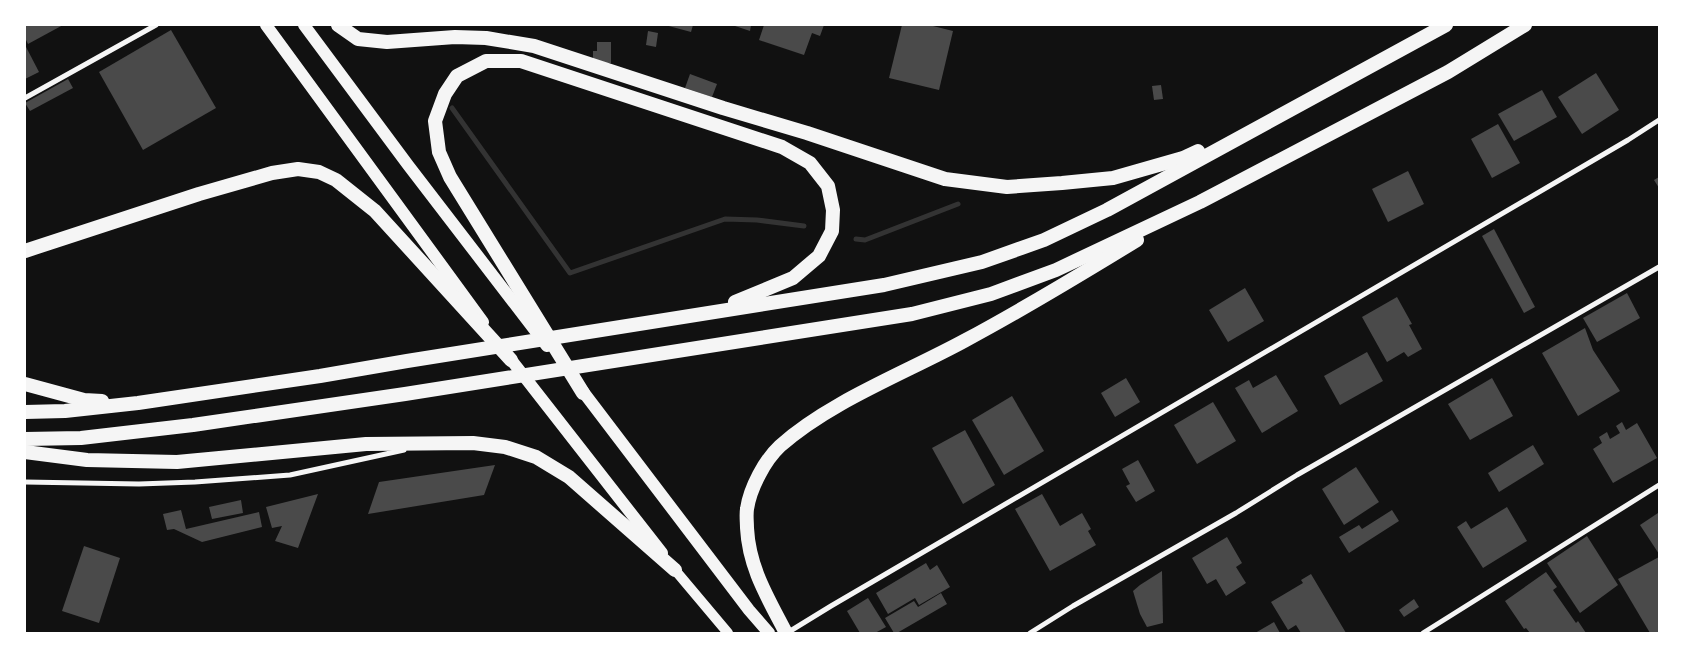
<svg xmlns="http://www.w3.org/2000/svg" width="1684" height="658" font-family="'Asap Condensed',sans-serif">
  <rect width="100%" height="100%" fill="#111"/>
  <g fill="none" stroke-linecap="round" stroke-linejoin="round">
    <g stroke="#333" stroke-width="5">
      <polyline points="452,108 570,273 725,219 757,220 804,226"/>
      <polyline points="856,239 865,240 958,204"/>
    </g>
  </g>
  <g fill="#4a4a4a">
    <polygon points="25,25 63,25 28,44 25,38"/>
    <polygon points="665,25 693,25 691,32"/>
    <polygon points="732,25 751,25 750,31"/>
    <polygon points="764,25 824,25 820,36 812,33 804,55 759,40"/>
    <polygon points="902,25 929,25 953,31 939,90 889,78"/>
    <polygon points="171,30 216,108 143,150 99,72"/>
    <polygon points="648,31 658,33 656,47 646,45"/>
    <polygon points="597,42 611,42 611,63 593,63 593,51 597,51"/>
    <polygon points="25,45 39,72 25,79"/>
    <polygon points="1596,73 1619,110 1582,134 1558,97"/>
    <polygon points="690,74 717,84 712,97 685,88"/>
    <polygon points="68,79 73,88 30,111 25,103"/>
    <polygon points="1161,85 1163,99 1154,100 1152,86"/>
    <polygon points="1542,90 1557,117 1514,141 1498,114"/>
    <polygon points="1498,124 1520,163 1492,178 1471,139"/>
    <polygon points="1408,171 1424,204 1388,222 1372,189"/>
    <polygon points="1659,177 1659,188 1654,180"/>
    <polygon points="1494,229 1535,307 1524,313 1482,236"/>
    <polygon points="1245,288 1264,321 1228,342 1209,310"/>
    <polygon points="1627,293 1640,318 1597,342 1583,318"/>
    <polygon points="1397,297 1412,324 1409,325 1422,349 1408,357 1404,352 1387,362 1362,317"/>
    <polygon points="1585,328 1593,350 1620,391 1578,416 1542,353"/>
    <polygon points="1367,352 1383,381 1340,405 1324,376"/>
    <polygon points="1276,375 1298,411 1262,433 1235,388 1249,380 1253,388"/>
    <polygon points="1126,378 1140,402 1115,417 1101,393"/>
    <polygon points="1492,378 1513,416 1470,440 1448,404"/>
    <polygon points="1012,396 1044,451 1004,475 972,420"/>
    <polygon points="1213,402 1236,441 1197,464 1174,425"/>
    <polygon points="1622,422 1626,430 1637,423 1657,458 1613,483 1593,449 1602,443 1599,437 1607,432 1610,439 1620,433 1616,426"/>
    <polygon points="965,430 995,485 963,504 932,448"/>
    <polygon points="1533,445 1544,464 1499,492 1488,473"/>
    <polygon points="1138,460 1155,491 1136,502 1126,486 1130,484 1122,469"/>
    <polygon points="495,465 484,495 368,514 379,482"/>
    <polygon points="1356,467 1379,502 1344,525 1322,489"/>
    <polygon points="318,494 298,548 275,541 282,526 272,528 266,507"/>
    <polygon points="1042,494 1060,526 1082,513 1091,529 1088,531 1096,545 1050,571 1015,509"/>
    <polygon points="241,500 243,513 212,519 209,507"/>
    <polygon points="1507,507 1527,541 1483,568 1457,527 1466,521 1471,529"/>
    <polygon points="181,510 186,529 259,512 262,527 202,542 174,529 167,530 163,514"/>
    <polygon points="1392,510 1399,521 1349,553 1339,537 1359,525 1362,529"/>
    <polygon points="1658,513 1659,515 1659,554 1640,525"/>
    <polygon points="1587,536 1618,585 1580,613 1547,563"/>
    <polygon points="1227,537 1242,563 1236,567 1246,583 1226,596 1216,579 1207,584 1192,558"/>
    <polygon points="84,546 120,558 99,623 62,611"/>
    <polygon points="1659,557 1659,633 1650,633 1618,579"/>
    <polygon points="926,563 930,570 937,565 950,587 919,605 915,598 888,614 876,593"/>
    <polygon points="1162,571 1163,623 1147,627 1140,614 1133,591 1140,585"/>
    <polygon points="1546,572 1557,587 1553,590 1576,623 1578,621 1586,633 1530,633 1526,628 1524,629 1505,601"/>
    <polygon points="1311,574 1346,633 1301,633 1296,625 1288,630 1271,602 1303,583 1301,580"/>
    <polygon points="941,593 947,604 897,633 894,633 885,618 914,601 918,607"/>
    <polygon points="868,598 886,627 875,633 860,633 847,611"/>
    <polygon points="1414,599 1419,607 1404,617 1399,610"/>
    <polygon points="1274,622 1280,633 1255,633"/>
  </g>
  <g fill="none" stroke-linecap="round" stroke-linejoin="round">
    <g stroke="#f5f5f5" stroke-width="5">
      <polyline points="25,98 156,25"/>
      <polyline points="25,482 139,484 195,482 290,475 404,450"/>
      <polyline points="787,633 831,606 1628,140 1659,120"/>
      <polyline points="1030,633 1073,606 1236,513 1297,475 1659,267"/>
      <polyline points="1423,633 1659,485"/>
    </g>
    <polyline stroke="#f5f5f5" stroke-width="10" points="675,570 728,633"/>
    <g stroke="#f5f5f5" stroke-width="12">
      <polyline points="266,25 483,322"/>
      <polyline points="304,25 408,165 547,346"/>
      <polyline points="505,352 662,553"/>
      <polyline points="578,385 749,610 769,633"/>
    </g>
    <g stroke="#f5f5f5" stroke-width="14">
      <polyline points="338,25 358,39 387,42 455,37 486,38 534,46 723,108 807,133 945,179 1007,187 1062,183 1113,178 1183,158 1198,151"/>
      <polyline points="25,251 199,194 272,173 298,169 319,172 336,180 375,211 511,360"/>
      <polyline points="25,384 84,400 102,401"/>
      <polyline points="583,393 450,177 439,152 435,121 445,94 457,76 486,61 521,61 782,147 810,163 828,186 833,210 832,231 819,256 793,278 735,302"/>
      <polyline points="25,412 65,411 138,403 320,376 407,361 884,285 982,262 1044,240 1107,210 1446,25"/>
      <polyline points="25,439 81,438 193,425 405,394 912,314 991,294 1056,270 1200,202 1448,72 1525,25"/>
      <polyline points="25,452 87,460 177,462 366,444 473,443 505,447 536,457 569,477 675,570"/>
      <path d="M786 633C768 598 749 568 747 528 747 522 746 515 747 509 750 488 765 460 780 446 829 402 905 373 964 341 1022 310 1080 275 1137 240"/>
    </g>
  </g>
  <rect width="1684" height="658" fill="none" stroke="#ffffff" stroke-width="52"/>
</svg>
